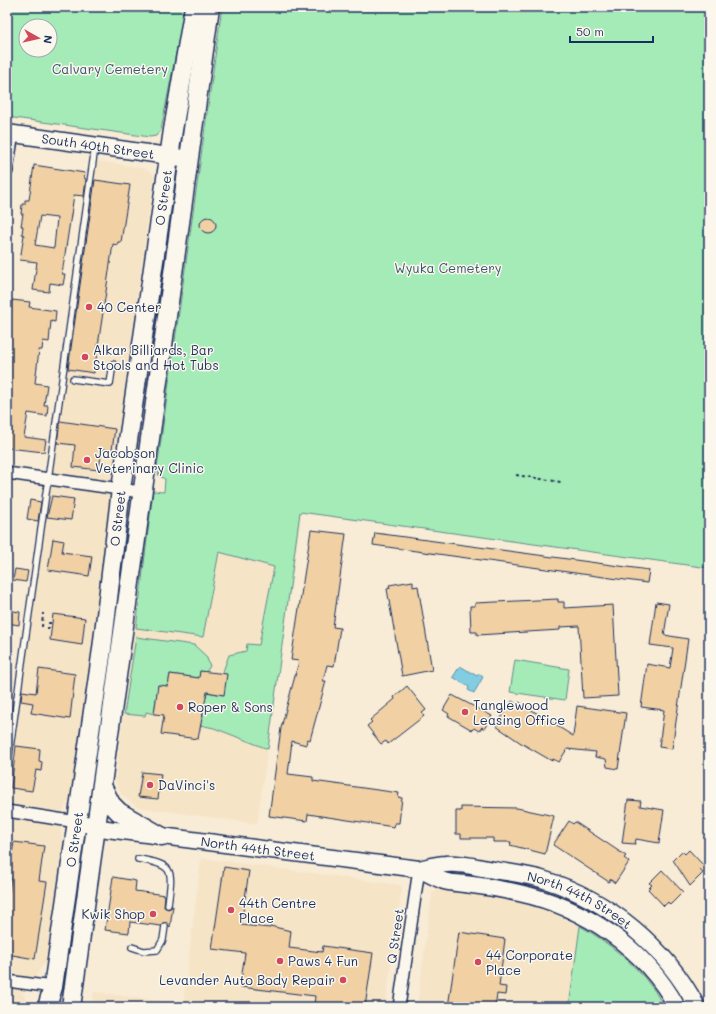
<svg xmlns="http://www.w3.org/2000/svg" width="716" height="1014" font-family="Mali,sans-serif">
  <rect width="100%" height="100%" fill="#f8ecd6"/>
  <filter id="ink" filterUnits="userSpaceOnUse"><feTurbulence type="fractalNoise" baseFrequency=".025" numOctaves="2"/><feDisplacementMap in="SourceGraphic" scale="8" xChannelSelector="R" yChannelSelector="G"/><feConvolveMatrix kernelMatrix="1 2 1 2 8 2 1 2 1" color-interpolation-filters="sRGB"/></filter>
  <g filter="url(#ink)">
    <g fill="#f6e4c7">
      <polygon points="93,160 143,168 152,173 154,177 111,487 92,650 71,796 59,819 63,845 47,962 41,967 32,984 17,983 30,1007 7,1007 7,769"/>
      <polygon points="164,493 302,512 257,824 137,807 121,794 115,781 149,516"/>
      <polygon points="201,858 400,885 402,889 385,1007 92,1007 94,992 183,1004"/>
      <polygon points="438,889 534,905 580,926 569,1007 417,1007 432,893"/>
    </g>
    <g fill="#a5ebb7" stroke="#608d8a" fill-rule="evenodd">
      <path d="M7 7H185L161 130 156 136 150 137 7 117ZM26 26H50V50H26Z"/>
      <polygon points="222,7 709,7 709,568 300,512 268,749 214,728 200,725 203,717 206,692 223,695 222,674 229,655 246,651 247,644 259,645 274,567 219,552 203,637 136,628 153,491 164,492 165,479 159,476 157,468"/>
      <polygon points="136,637 194,645 206,656 210,666 206,672 200,671 199,678 170,674 168,686 158,685 154,714 146,712 145,716 124,714"/>
      <polygon points="515,660 569,669 565,700 510,692"/>
      <path d="M580 926C605 940 634 963 651 986 656 992 660 1000 664 1007H569Z"/>
    </g>
    <polygon fill="#82cde2" stroke="#598ead" points="460,666 477,676 479,674 483,677 474,693 468,690 469,687 453,677"/>
    <g fill="#f1d1a3" stroke="#1b2f5e" fill-rule="evenodd">
      <path d="M34 165 85 173 84 178 86 179 84 196 74 195 62 274H65L63 285 50 283 49 292 33 290 37 262 20 260 24 235 22 234 23 226H21L23 214H21L22 204H25V200H29ZM40 216 57 218 54 248 35 245Z"/>
      <polygon points="95,180 130,185 121,242 118,242 117,245 113,244 94,373 68,369"/>
      <circle cx="208" cy="225" r="8"/>
      <polygon points="12,300 30,302 29,307 56,311 55,322 51,321 49,342 43,341 42,350 39,350 35,383 47,385 44,405 48,405 47,416 28,413 24,437 46,440 44,452 7,448 7,335"/>
      <polygon points="60,421 115,429 112,450 102,449 99,470 73,467 75,445 57,443"/>
      <polygon points="52,496 74,499 71,520 47,517"/>
      <polygon points="30,500 41,502 38,521 27,519"/>
      <polygon points="311,530 346,534 333,627 340,628 334,666 327,665 323,681 326,681 310,740 307,739 306,745 292,741 288,774 313,777 313,781 399,793 398,797 402,798 399,823 395,823 394,827 308,814 307,821 269,816 281,728 299,661 291,660"/>
      <polygon points="375,533 649,570 647,583 373,545"/>
      <polygon points="53,539 64,541 62,552 92,556 89,576 48,570"/>
      <polygon points="15,569 28,571 26,582 13,580"/>
      <polygon points="413,581 413,587 418,586 432,670 402,676 387,589 390,588 389,585"/>
      <polygon points="558,599 558,602 564,602 564,608 613,605 618,696 583,698 579,626 560,627 560,630 477,635 477,632 471,632 470,606 475,606 475,603"/>
      <polygon points="656,602 669,604 664,635 688,639 672,749 659,747 664,710 641,707 647,664 670,668 673,648 650,645"/>
      <polygon points="7,610 20,612 19,625 7,623"/>
      <polygon points="53,614 85,618 82,645 50,640"/>
      <polygon points="39,669 75,674 70,719 31,713 33,703 21,701 22,691 36,693"/>
      <polygon points="200,671 227,674 224,695 207,692 198,739 161,734 164,715 154,714 158,685 168,686 170,674 199,678"/>
      <polygon points="407,686 426,710 422,713 424,716 388,744 386,741 381,744 367,726 372,722 370,720 395,699 394,697"/>
      <polygon points="452,695 492,716 484,729 482,727 479,731 474,728 472,730 448,716 449,714 443,710"/>
      <polygon points="512,701 517,704 519,702 573,736 577,706 626,713 618,769 607,767 606,759 595,757 596,752 567,749 559,762 553,759 552,761 521,743 496,726"/>
      <polygon points="16,746 40,749 39,761 42,762 41,771 36,770 32,791 11,788"/>
      <polygon points="142,772 161,774 158,799 138,797"/>
      <polygon points="628,800 641,801 640,806 664,810 659,843 636,839 635,844 622,843"/>
      <polygon points="461,807 517,808 554,816 545,854 510,845 511,842 493,842 493,838 461,838 461,834 456,834 456,811 461,811"/>
      <polygon points="569,821 573,824 575,822 626,856 624,858 629,862 615,883 610,879 609,882 553,845"/>
      <polygon points="14,842 44,846 39,881 47,882 35,959 7,954 7,905 11,878 9,878 11,866 8,861 8,857 12,853"/>
      <polygon points="689,850 704,866 700,870 703,873 690,886 673,860 682,851 685,854"/>
      <polygon points="224,867 249,871 241,925 270,928 270,926 291,931 289,948 322,952 323,946 373,953 365,1007 314,1007 315,996 240,987 245,953 212,949"/>
      <polygon points="662,870 683,892 670,905 668,902 664,906 648,889 652,885 649,883"/>
      <polygon points="113,877 136,881 135,891 165,895 164,907 168,909 173,906 170,927 165,922 161,926 130,922 129,933 105,930"/>
      <polygon points="459,932 505,939 499,986 506,987 505,995 497,994 495,1007 448,1007"/>
    </g>
    <g fill="none" stroke-linecap="round" stroke-linejoin="round">
      <g stroke="#1b2f5e" stroke-width="8">
        <g id="service">
          <polyline points="73,379 110,384 113,364"/>
          <polyline points="7,769 95,147"/>
          <path d="M138 859C176 865 172 870 168 905"/>
          <polyline points="132,947 144,951 157,950 163,940 165,926"/>
        </g>
      </g>
      <g stroke="#1b2f5e" stroke-width="14">
        <g id="minor">
          <polyline points="7,171 13,133"/>
          <polyline points="7,473 141,492"/>
          <polyline points="7,811 77,822"/>
          <polyline points="7,981 53,987"/>
          <polyline points="399,1007 419,869"/>
        </g>
      </g>
      <g stroke="#1b2f5e" stroke-width="19">
        <g id="secondary">
          <path id="s1" d="M7 133 189 159"/>
          <path id="s2" d="M77 822 107 829 419 869C428 867 437 864 446 864 461 862 479 868 494 870 511 873 529 875 545 880 609 900 666 947 697 1007"/>
          <path d="M419 869C427 873 436 878 444 881 450 883 458 883 465 884 483 886 501 889 519 893 584 907 645 948 677 1007"/>
        </g>
      </g>
      <g stroke="#1b2f5e" stroke-width="21">
        <g id="primary">
          <polyline points="102,786 111,804 119,812 161,836"/>
          <path id="s3" d="M47 1007 53 987 102 649 121 489 173 130 194 7"/>
          <polyline points="71,1007 210,7"/>
        </g>
      </g>
      <g stroke="#1b2f5e" stroke-width="2" stroke-dasharray="3 3" stroke-linecap="butt">
        <polyline points="516,475 561,482"/>
        <polyline points="42,627 43,613"/>
        <polyline points="47,628 49,628 49,623 51,623"/>
      </g>
      <use href="#service" stroke="#fbf7ec" stroke-width="5.5"/>
      <use href="#minor" stroke="#fbf7ec" stroke-width="11"/>
      <use href="#secondary" stroke="#fbf7ec" stroke-width="16"/>
      <use href="#primary" stroke="#fbf7ec" stroke-width="18"/>
    </g>
  </g>
  <g fill="#d1495b" stroke="#fbf7ec" stroke-width="1.5">
    <circle cx="89" cy="307" r="4"/>
    <circle cx="85" cy="357" r="4"/>
    <circle cx="87" cy="460" r="4"/>
    <circle cx="180" cy="707" r="4"/>
    <circle cx="465" cy="712" r="4"/>
    <circle cx="150" cy="785" r="4"/>
    <circle cx="231" cy="910" r="4"/>
    <circle cx="153" cy="914" r="4"/>
    <circle cx="280" cy="961" r="4"/>
    <circle cx="478" cy="962" r="4"/>
    <circle cx="343" cy="980" r="4"/>
  </g>
  <g text-anchor="middle" stroke-width="3" stroke-linejoin="round" paint-order="stroke">
    <g font-size="13" fill="#375570" stroke="#fbf7ec">
      <text x="110" y="74">Calvary Cemetery</text>
      <text x="448" y="273">Wyuka Cemetery</text>
    </g>
    <g font-size="13" fill="#1b2f5e" stroke="#fbf7ec">
      <text dy="5" stroke="none"><textPath href="#s1" startOffset="92">South 40th Street</textPath></text>
      <text dy="5" stroke="none"><textPath href="#s3" startOffset="818">O Street</textPath></text>
      <text dy="5" stroke="none"><textPath href="#s3" startOffset="494">O Street</textPath></text>
      <text dy="5" stroke="none"><textPath href="#s3" startOffset="170">O Street</textPath></text>
      <text dy="5" stroke="none"><textPath href="#s2" startOffset="183">North 44th Street</textPath></text>
      <text dy="5" stroke="none"><textPath href="#s2" startOffset="513">North 44th Street</textPath></text>
      <text transform="translate(395 936) rotate(-82)" y="5">Q Street</text>
    </g>
    <g font-size="13" fill="#1b2f5e" stroke="#fbf7ec" text-anchor="start">
      <text x="97" y="312">40 Center</text>
      <text x="93" y="355">Alkar Billiards, Bar<tspan x="93" dy="15">Stools and Hot Tubs</tspan></text>
      <text x="95" y="458">Jacobson<tspan x="95" dy="15">Veterinary Clinic</tspan></text>
      <text x="473" y="710">Tanglewood<tspan x="473" dy="15">Leasing Office</tspan></text>
      <text x="188" y="712">Roper &amp; Sons</text>
      <text x="158" y="790">DaVinci's</text>
      <text x="239" y="908">44th Centre<tspan x="239" dy="15">Place</tspan></text>
      <text x="145" y="919" text-anchor="end">Kwik Shop</text>
      <text x="486" y="960">44 Corporate<tspan x="486" dy="15">Place</tspan></text>
      <text x="288" y="966">Paws 4 Fun</text>
      <text x="335" y="985" text-anchor="end">Levander Auto Body Repair</text>
    </g>
  </g>
  <rect width="716" height="1014" fill="none" stroke="#fbf7ec" stroke-width="24"/>
  <rect x="12" y="12" width="692" height="990" fill="none" stroke="#1b2f5e" stroke-width="1.5" filter="url(#ink)"/>
  <g transform="translate(38 38) rotate(98)"><circle r="19" fill="#fbf7ec" stroke="#a1a7b3"/>
  <path d="M0-3L7 15L0 10L-7 15Z" fill="#d1495b"/>
  <text y="-6" font-size="11" font-weight="bold" text-anchor="middle" fill="#1b2f5e">N</text>
  </g>
  <path d="M570 36v6h83v-6" fill="none" stroke="#1b2f5e" stroke-width="2"/>
  <text x="576" y="36" font-size="12" fill="#1b2f5e" stroke="#fbf7ec" stroke-width="3" paint-order="stroke">50 m</text>
</svg>
